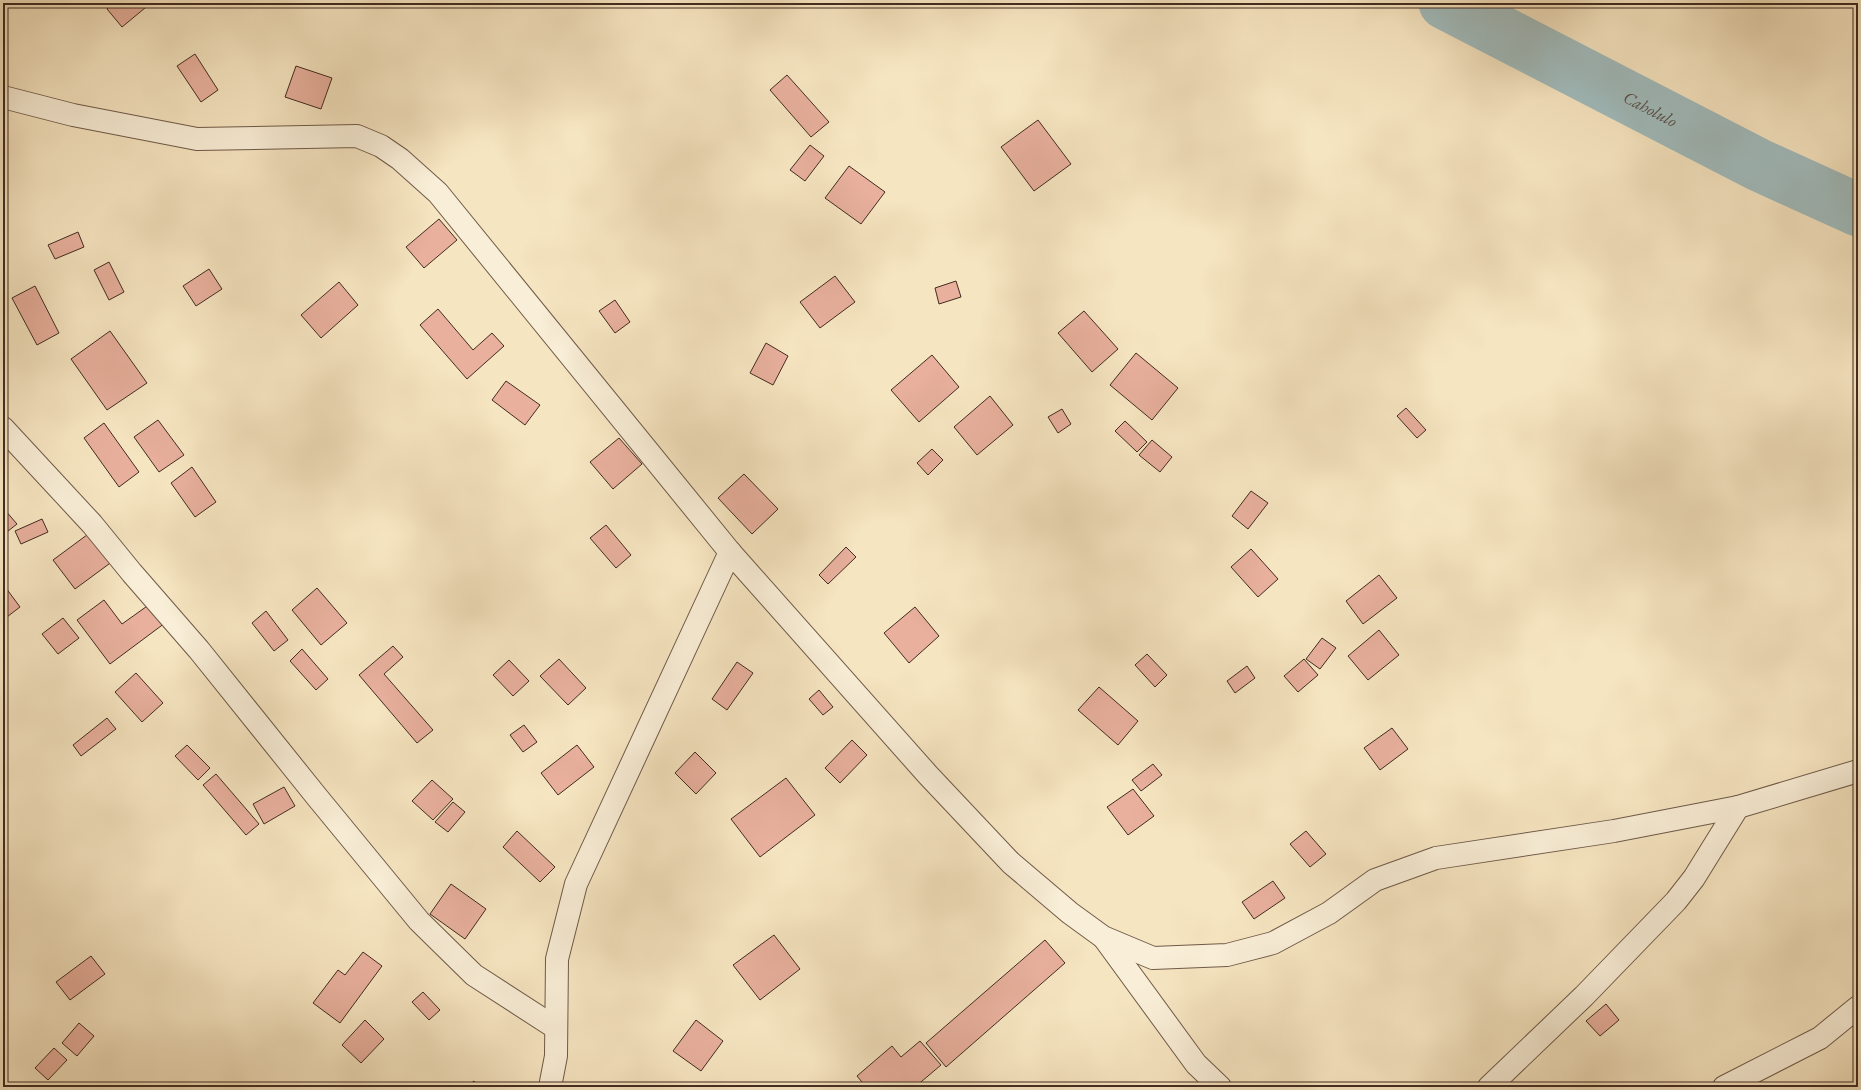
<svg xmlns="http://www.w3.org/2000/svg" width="1861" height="1090" font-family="'EB Garamond',serif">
  <rect width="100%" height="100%" fill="#f6e5c1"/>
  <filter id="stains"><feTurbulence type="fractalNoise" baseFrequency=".005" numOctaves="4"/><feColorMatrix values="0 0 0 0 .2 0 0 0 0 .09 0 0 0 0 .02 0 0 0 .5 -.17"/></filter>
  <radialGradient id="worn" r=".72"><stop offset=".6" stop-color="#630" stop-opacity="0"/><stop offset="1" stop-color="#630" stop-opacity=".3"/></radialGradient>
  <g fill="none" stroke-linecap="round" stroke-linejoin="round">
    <path stroke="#a1bcbd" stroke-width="53" id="s1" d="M1445 3 1759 165 1858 210"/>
  </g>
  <g fill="#e8b09d" stroke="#422c20">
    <polygon points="113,3 151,3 122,27 107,9"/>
    <polygon points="195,54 218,90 201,102 177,66"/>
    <polygon points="296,66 332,78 321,109 285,97"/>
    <polygon points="787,75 829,122 811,137 770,90"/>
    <polygon points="1038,120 1071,164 1034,191 1001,147"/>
    <polygon points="810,145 824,156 805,181 790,170"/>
    <polygon points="849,166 885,192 861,224 825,198"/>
    <polygon points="439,219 457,240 424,268 406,247"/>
    <polygon points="78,232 84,247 55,259 48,245"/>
    <polygon points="109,262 124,292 109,300 94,270"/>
    <polygon points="209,269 222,289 196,306 183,286"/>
    <polygon points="835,276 855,302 820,328 800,302"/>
    <polygon points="956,281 961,297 939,304 935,288"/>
    <polygon points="339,282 358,305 321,338 301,315"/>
    <polygon points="35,286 59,333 37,345 12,298"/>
    <polygon points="615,300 630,322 615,333 599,311"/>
    <polygon points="438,309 473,350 492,333 504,346 467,379 420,325"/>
    <polygon points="1084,311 1118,349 1092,372 1058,333"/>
    <polygon points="110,331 147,383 107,410 71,359"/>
    <polygon points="766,343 788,356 773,385 750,373"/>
    <polygon points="1136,353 1178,388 1152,420 1110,385"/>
    <polygon points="932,355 959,387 919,422 891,390"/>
    <polygon points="506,381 540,405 525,425 492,400"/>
    <polygon points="990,396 1013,425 977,455 954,427"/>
    <polygon points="1406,408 1426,430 1417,438 1397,416"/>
    <polygon points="1062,409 1071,424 1058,433 1048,417"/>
    <polygon points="158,420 184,455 159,472 134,437"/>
    <polygon points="1125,421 1147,442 1137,452 1115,431"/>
    <polygon points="104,423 139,472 119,487 84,438"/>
    <polygon points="619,438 642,464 613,489 590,462"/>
    <polygon points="1152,440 1172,457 1160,472 1139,455"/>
    <polygon points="932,449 943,460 928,475 917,463"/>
    <polygon points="192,467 216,502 195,517 171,483"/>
    <polygon points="744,474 778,509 752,534 718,498"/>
    <polygon points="1251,491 1268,503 1248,529 1232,516"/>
    <polygon points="4,509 17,524 3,535 3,510"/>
    <polygon points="42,519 48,532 21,544 15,531"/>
    <polygon points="606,525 631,555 616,568 590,538"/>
    <polygon points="91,532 113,561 75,589 53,560"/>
    <polygon points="846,547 856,557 828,584 819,575"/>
    <polygon points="1251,549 1278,579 1258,597 1231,567"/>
    <polygon points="1379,575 1397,598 1363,624 1346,601"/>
    <polygon points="3,584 20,607 3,620"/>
    <polygon points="317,588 347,623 321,645 292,610"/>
    <polygon points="104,600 122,624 150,604 165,623 110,664 77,620"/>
    <polygon points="915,607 939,636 909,663 884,633"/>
    <polygon points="266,611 288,640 274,651 252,623"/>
    <polygon points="63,618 79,638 58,654 42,634"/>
    <polygon points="1379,630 1399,655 1368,680 1348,656"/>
    <polygon points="1322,638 1336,648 1320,669 1306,659"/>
    <polygon points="393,646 403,657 384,674 433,730 417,743 359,675"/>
    <polygon points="302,649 328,679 316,690 290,661"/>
    <polygon points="1147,654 1167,675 1155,687 1135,665"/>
    <polygon points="559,659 586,688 568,705 540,676"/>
    <polygon points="1304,659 1318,675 1298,692 1284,676"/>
    <polygon points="509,660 529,681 513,696 493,675"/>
    <polygon points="737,662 753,673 727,710 712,699"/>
    <polygon points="1247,666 1255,678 1235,693 1227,681"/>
    <polygon points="136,673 163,703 142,722 115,692"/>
    <polygon points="1099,687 1138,721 1118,745 1078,710"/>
    <polygon points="819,690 833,707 823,715 809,699"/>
    <polygon points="107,718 116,729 81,756 73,745"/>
    <polygon points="524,725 537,742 523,752 510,735"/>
    <polygon points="1392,728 1408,749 1380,770 1364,748"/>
    <polygon points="852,740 867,755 840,783 825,768"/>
    <polygon points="187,745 210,768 198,780 175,756"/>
    <polygon points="577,745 594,767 558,795 541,773"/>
    <polygon points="695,752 716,773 696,794 675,773"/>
    <polygon points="1153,764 1162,775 1141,791 1132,780"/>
    <polygon points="216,774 259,824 246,835 203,785"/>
    <polygon points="786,778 815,815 760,857 731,819"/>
    <polygon points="432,780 453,799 433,820 412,801"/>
    <polygon points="284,787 295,806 264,824 253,804"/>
    <polygon points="1133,789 1154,816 1128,835 1107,807"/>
    <polygon points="453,802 465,812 448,832 435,822"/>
    <polygon points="517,831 555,867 540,882 503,847"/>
    <polygon points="1306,831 1326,854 1310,867 1290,844"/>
    <polygon points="1273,881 1285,898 1254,919 1242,902"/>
    <polygon points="451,884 486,909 465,939 430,914"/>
    <polygon points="774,935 800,969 760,1000 733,965"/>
    <polygon points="1045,940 1065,963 946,1067 926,1043"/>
    <polygon points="363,952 382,966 340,1023 313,1003 338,970 345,975"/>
    <polygon points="91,956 105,974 70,1000 56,982"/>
    <polygon points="423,992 440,1010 429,1020 412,1002"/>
    <polygon points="1606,1004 1619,1020 1600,1036 1586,1021"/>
    <polygon points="365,1020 384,1039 361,1063 342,1045"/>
    <polygon points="696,1020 723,1041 701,1071 673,1051"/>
    <polygon points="79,1023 94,1036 77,1056 62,1043"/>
    <polygon points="920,1041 941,1065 915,1087 866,1087 857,1076 892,1046 901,1057"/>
    <polygon points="54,1048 67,1060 48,1080 35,1068"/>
    <polygon points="474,1081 480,1087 466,1087"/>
  </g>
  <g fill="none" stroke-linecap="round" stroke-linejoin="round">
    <g stroke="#6f5a48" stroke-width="24">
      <g id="minor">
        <polyline points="3,97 73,115 197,139 357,136 381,146 400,159 438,193 730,552 928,775 1011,863 1070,913 1103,937 1153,958 1227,955 1273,943 1329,913 1375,880 1436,858 1614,831 1738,807 1858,771"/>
        <polyline points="3,428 92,524 132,573 199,650 317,797 419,921 474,975 556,1028"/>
        <polyline points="1104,938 1196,1064 1220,1087"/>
        <polyline points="550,1087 556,1056 557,959 576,884 730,552"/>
        <polyline points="1489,1087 1584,996 1676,901 1694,878 1738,807"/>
        <polyline points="1724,1087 1820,1038 1858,1007"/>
      </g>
    </g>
    <use href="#minor" stroke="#f9eed7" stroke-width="22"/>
  </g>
  <g text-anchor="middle" stroke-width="4" stroke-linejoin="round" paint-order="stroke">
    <g font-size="17" font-style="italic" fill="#5a5047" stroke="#f9eed7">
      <text dy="6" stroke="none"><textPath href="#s1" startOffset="231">Caholulo</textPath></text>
    </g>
  </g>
  <rect width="1861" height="1090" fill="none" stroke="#f6e5c1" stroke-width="16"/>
  <rect x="4" y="4" width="1853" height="1082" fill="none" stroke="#422c20" stroke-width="2"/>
  <rect x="8" y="8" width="1845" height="1074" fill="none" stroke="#422c20"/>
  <rect width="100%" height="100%" filter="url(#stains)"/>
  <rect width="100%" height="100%" fill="url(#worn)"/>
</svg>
